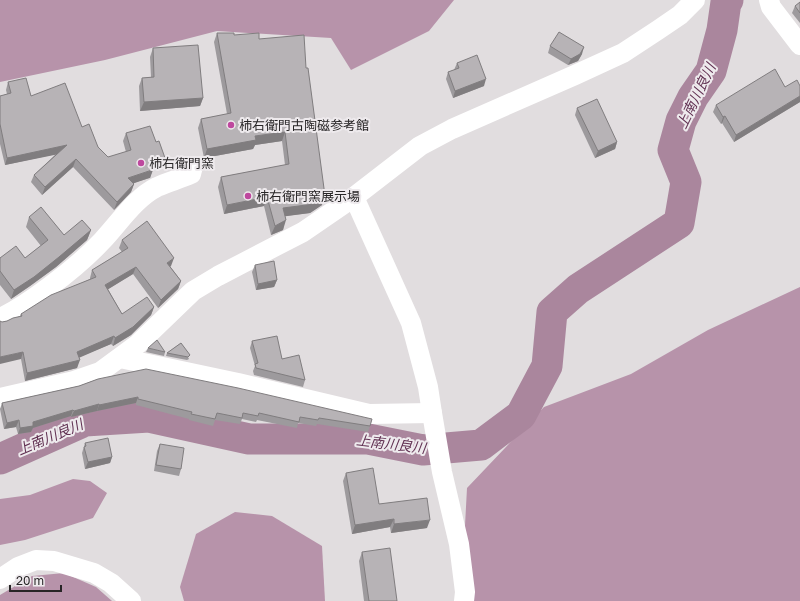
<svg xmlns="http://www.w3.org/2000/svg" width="800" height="601" font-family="'Golos Text','Noto Sans JP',sans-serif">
  <rect width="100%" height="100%" fill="#e1dddf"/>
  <g fill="#b793aa">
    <polygon points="0,0 454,0 429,31 351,70 331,38 217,31 105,60 0,82"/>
    <polygon points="800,287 800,601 461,601 467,488 544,407 631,374 708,330"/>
    <polygon points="73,479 90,481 107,493 93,518 25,540 0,545 0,499 30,495"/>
    <polygon points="235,512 272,516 322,546 325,601 184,601 180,587 196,534"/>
    <polygon points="64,573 96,587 112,601 0,601 0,595 32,576"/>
  </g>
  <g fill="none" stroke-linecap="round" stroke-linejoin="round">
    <polyline stroke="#aa869d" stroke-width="31" points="0,459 85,421 149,417 249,439 368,439 423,450 481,445 521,415 547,366 552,312 578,289 679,223 686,182 673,150 681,121 693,97 711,71 722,30 726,2 728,0"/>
    <g stroke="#fff" stroke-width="20">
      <polyline points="769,0 771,7 800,45"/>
      <polyline points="354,197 411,323 428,387 432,413 442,472 459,544 465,592 464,601"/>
      <path d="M0 318C18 310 33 299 49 287 68 273 86 258 102 241 119 223 135 198 157 187 168 182 180 179 191 174L193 166"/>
      <polyline points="120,358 238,383 369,414 432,413"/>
      <polyline points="0,398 74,381 100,372 138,344 193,291 218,276 303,232 354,197 420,146 452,129 575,75 623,53 658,30 680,15 695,0"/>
      <polyline points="0,579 18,567 36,560 54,561 94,573 111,583 131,601"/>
    </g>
  </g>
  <g fill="#9d9a9d">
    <polygon points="800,2 800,23 792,13 795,6"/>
    <polygon points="217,33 259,39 306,68 322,205 310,213 285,216 283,230 271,235 264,206 224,214 218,187 221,177 285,165 282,141 255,145 253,149 204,158 198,128 201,119 227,114 214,42"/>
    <polygon points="550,46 582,54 578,61 568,65 548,53"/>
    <polygon points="153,48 203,98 200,106 140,111 139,86 142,78 151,77 150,57"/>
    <polygon points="457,63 484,86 453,98 446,79 448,72 454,70"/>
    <polygon points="8,82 31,96 82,127 98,147 108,157 126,152 123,141 126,133 156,142 165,158 162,165 153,168 150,178 133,183 134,184 131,192 114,210 73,167 42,195 31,182 34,175 56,154 5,165 0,144 0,96 7,94 6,90"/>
    <polygon points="800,86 800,102 734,142 722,123 721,124 713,112 716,105 785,87"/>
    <polygon points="577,108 617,142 615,149 595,158 575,115"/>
    <polygon points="29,217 64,235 91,230 87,240 56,267 30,286 11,299 0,285 0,258 25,258 41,246 26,227"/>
    <polygon points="122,240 171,266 170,266 181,281 178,289 158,308 133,274 108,289 122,314 154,307 151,315 131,335 113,346 111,344 79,357 77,368 25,381 21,359 2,322 7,321 20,316 21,314 90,279 90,278 92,270 122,252 119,248"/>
    <polygon points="255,265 277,280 274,287 256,290 252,272"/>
    <polygon points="252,341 282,359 305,380 303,387 254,375 253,371 255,366 250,348"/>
    <polygon points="181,343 189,359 187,360 166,356 167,353"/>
    <polygon points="148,348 165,352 164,356 146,352"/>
    <polygon points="98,379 370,426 368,432 317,424 316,426 298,423 297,428 257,420 256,422 242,419 240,424 215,420 213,426 189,420 189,419 136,405 136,403 97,411 71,417 71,416 33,428 31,432 18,434 16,427 4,429 0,409 2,403 79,386"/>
    <polygon points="85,443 112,457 110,463 85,469 82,453"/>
    <polygon points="160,444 181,469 179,476 154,471 157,451"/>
    <polygon points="346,473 379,504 427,528 391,533 390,527 352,534 343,481"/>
    <polygon points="362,552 397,601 364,601 359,561"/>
  </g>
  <g fill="#807d7f">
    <polygon points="584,47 582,54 578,61 568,65 571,59"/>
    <polygon points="486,79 484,86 453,98 455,91"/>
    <polygon points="800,96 800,102 734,142 736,135"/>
    <polygon points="203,98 200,106 140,111 144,102"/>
    <polygon points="725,116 722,123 721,124 723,117"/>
    <polygon points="285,132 282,141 255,145 253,149 204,158 207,149 255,136"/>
    <polygon points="617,142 615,149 595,158 598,151"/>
    <polygon points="67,145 64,153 5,165 7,158"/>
    <polygon points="165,158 162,165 148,170 151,162"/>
    <polygon points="76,159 73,167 42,195 45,187"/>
    <polygon points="153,170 150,178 149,178 126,186 128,178"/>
    <polygon points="134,184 131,192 114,210 117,202"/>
    <polygon points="325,196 322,205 310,213 280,217 283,208"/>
    <polygon points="267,197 264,206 224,214 227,205"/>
    <polygon points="286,220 283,230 271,235 275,226"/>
    <polygon points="91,230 87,240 56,267 30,286 11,299 14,290"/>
    <polygon points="174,258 171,266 165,270 167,263"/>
    <polygon points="136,267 133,274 102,293 105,285"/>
    <polygon points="277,280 274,287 256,290 258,284"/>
    <polygon points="181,281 178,289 158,308 161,300"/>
    <polygon points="154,307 151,315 131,335 113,346 115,338"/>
    <polygon points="114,336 111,344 74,360 77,352"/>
    <polygon points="23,352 21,359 0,364 0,357"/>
    <polygon points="80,360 77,368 25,381 27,373"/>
    <polygon points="138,397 136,403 97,411 99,405"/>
    <polygon points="99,404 97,411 71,417 74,411"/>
    <polygon points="73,410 71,416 33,428 31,432 18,434 20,428 33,422"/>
    <polygon points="19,420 16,427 4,429 7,423"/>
    <polygon points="112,457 110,463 85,469 88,462"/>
    <polygon points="394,519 390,527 352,534 355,525"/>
    <polygon points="430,520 427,528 391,533 394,524"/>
  </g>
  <g fill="#b7b3b6" stroke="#807d7f">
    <polygon points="800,2 800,13 795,6"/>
    <polygon points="559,32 584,47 580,54 571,59 550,46"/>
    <polygon points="217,33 234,33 234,35 259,33 259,39 304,35 306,68 308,68 325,196 314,204 283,208 286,220 275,226 267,197 227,205 221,177 289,164 285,132 255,136 256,140 207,149 201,119 231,113"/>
    <polygon points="198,45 203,98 144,102 142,78 154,77 153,48"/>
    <polygon points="477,55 486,79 455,91 448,72 459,68 457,63"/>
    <polygon points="775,69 785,87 797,80 800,86 800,96 736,135 725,116 723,117 716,105"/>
    <polygon points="26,78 31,96 65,83 82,127 89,124 98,147 108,157 131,150 126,133 150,126 156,142 159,141 165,158 151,162 153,170 152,170 128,178 134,184 117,202 76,159 45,187 34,175 67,145 7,158 0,124 0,96 11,93 8,82"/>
    <polygon points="597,99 617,142 598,151 577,108"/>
    <polygon points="41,207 64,235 82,220 91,230 59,257 34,277 14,290 0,271 0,258 16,246 25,258 48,240 29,217"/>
    <polygon points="147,221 174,258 167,263 181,281 161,300 136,267 105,285 122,314 147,297 154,307 133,327 115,338 114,336 77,352 80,360 27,373 23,352 0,357 0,321 2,322 7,321 13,318 22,316 21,314 51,295 96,277 92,270 128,248 122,240"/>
    <polygon points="274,261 277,280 258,284 255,265"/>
    <polygon points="277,336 282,359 299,355 305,380 256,368 255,364 258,363 252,341"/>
    <polygon points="157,340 165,352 148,348"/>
    <polygon points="181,343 190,355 188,357 167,353"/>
    <polygon points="146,369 238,388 372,419 370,426 319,418 318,420 300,417 299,422 259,413 258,416 243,413 242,418 217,413 215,419 191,414 192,412 138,399 138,397 99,405 99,404 74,411 73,410 33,422 33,426 20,428 19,420 7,423 2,403 79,386 98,379"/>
    <polygon points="108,438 112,457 88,462 84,447 86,446 85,443"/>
    <polygon points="160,444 184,448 181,469 156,465"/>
    <polygon points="373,468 379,504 427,498 430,520 394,524 394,519 355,525 346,473"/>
    <polygon points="390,548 397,601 369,601 362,552"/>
  </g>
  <g fill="#be489e" stroke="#eeeaed" stroke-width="1.5">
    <circle cx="231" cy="125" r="4"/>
    <circle cx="141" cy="163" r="4"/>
    <circle cx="248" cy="196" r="4"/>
  </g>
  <g text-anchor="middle" stroke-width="4" stroke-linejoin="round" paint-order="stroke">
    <g font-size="13" fill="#272526" stroke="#eeeaed" text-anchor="start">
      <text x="239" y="130">柿右衛門古陶磁参考館</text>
      <text x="149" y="168">柿右衛門窯</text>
      <text x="256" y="201">柿右衛門窯展示場</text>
    </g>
    <g font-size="14" font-style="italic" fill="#613152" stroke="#eeeaed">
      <text transform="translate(696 96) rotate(-64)" y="5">上南川良川</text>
      <text transform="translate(50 437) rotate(-23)" y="5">上南川良川</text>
      <text transform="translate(391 444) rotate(7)" y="5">上南川良川</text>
    </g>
  </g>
  <path d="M10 585v6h51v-6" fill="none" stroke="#272526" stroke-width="2"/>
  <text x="16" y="585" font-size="12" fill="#272526" stroke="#eeeaed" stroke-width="3" paint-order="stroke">20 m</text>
</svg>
